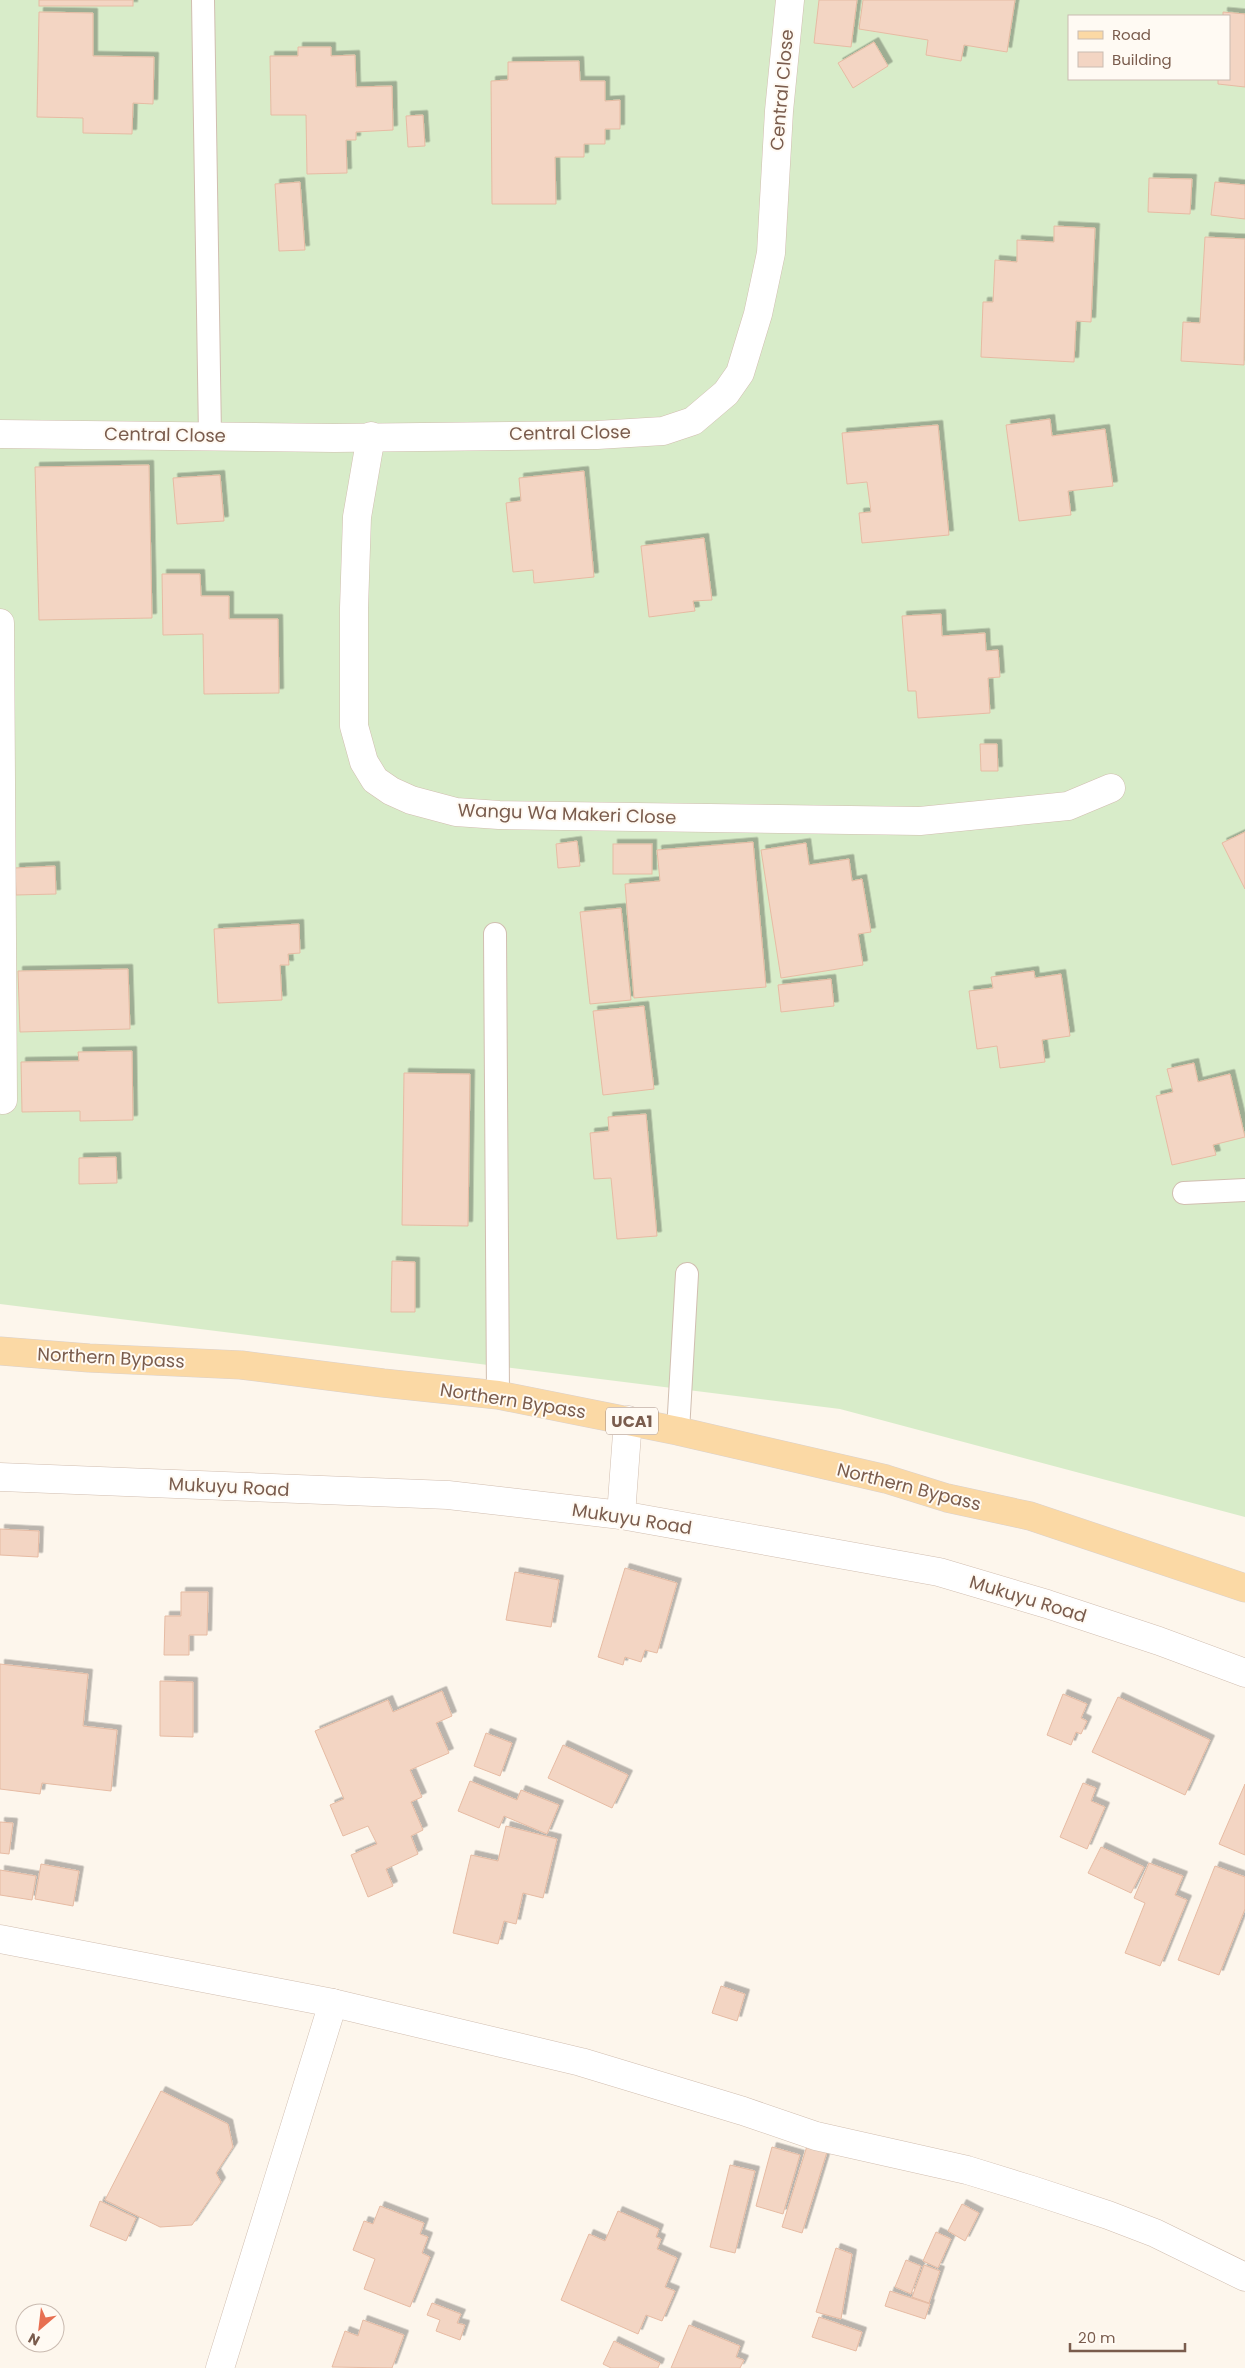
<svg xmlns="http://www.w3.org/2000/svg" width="1245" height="2368" font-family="Poppins,sans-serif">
  <defs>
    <filter id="shadow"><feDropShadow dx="4.5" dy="-4.5" stdDeviation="0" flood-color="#0004"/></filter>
  </defs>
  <rect width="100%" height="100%" fill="#fdf6ec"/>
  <path fill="#d8ecc9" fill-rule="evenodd" d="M0 0H1245V1517L840 1409 0 1304ZM1069 16H1229V79H1069Z"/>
  <g fill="#f3d5c3" stroke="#e6bba3" filter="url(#shadow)">
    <rect x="39" y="0" width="94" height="6"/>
    <polygon points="819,0 857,0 851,47 814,43"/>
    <polygon points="863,0 1015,0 1007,52 964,45 961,61 926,55 928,40 859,29"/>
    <polygon points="39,12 93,13 93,56 154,57 153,104 133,103 132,134 83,133 83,118 37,117"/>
    <polygon points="1223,12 1245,14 1245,87 1218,84 1218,79 1229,79 1229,16 1223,16"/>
    <polygon points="874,42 888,66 853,88 838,63"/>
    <polygon points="298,47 331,47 331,56 355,55 356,87 392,86 393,130 356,132 356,140 346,140 347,173 307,174 306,115 271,115 270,56 298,56"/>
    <polygon points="579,61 580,81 605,81 605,101 620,100 620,129 605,129 605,144 584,144 584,157 555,157 556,204 492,204 491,81 508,80 508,62"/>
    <polygon points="423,115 425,146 408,147 406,116"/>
    <polygon points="1149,178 1192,179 1190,214 1148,212"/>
    <polygon points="300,182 305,250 279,251 275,184"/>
    <polygon points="1215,182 1245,185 1245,219 1211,215"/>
    <polygon points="1054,226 1095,228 1091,322 1076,321 1074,362 981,357 983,302 993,302 995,260 1017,262 1017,240 1054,242"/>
    <polygon points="1205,237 1245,239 1244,365 1181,361 1183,322 1200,323"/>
    <polygon points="1050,419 1052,436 1105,429 1113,486 1068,491 1071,515 1019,521 1006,425"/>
    <polygon points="938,425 949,535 862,543 859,513 871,512 867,482 847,484 842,433"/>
    <polygon points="149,465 152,618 39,620 35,467"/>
    <polygon points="584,471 594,577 534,583 533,570 513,572 506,503 521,501 519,478"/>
    <polygon points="220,475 224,521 177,524 173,478"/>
    <polygon points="704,538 712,600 693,601 695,611 649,617 641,546"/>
    <polygon points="162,574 200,574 201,596 229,596 229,619 278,619 279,693 204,694 203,634 163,635"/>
    <polygon points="941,614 942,636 985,633 986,651 998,650 1000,677 988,678 990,713 918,718 916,691 908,691 902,616"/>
    <polygon points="980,744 997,744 998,771 981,771"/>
    <polygon points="1245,832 1245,889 1222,843"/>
    <polygon points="577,841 580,866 558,868 556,844"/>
    <polygon points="753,842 766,987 634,998 625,884 660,881 657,850"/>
    <polygon points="806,843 809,865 849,859 852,881 862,879 871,932 858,934 863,965 781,978 761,850"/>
    <rect x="613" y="844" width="39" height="30"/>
    <polygon points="55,866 56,894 16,895 15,868"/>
    <polygon points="621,908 631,1000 590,1004 580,912"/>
    <polygon points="299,924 300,953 288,954 289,965 280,965 282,1000 218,1003 214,929"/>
    <polygon points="128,969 130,1029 20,1032 18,971"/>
    <polygon points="1034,971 1035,978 1061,974 1070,1036 1042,1040 1045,1062 1000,1068 997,1046 977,1049 969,991 993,988 991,977"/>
    <polygon points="831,979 834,1006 781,1012 778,985"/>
    <polygon points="644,1006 654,1089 603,1095 593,1011"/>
    <polygon points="132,1051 133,1120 80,1121 80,1111 22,1112 21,1062 79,1061 78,1052"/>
    <polygon points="1194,1063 1198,1082 1230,1074 1245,1137 1213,1145 1216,1155 1172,1165 1156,1096 1173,1092 1167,1069"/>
    <polygon points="404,1073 470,1074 468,1226 402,1225"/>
    <polygon points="646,1114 657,1236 617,1239 611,1178 594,1179 590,1133 609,1131 608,1117"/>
    <polygon points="116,1157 117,1183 79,1184 79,1158"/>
    <polygon points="392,1261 415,1262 415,1312 391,1312"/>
    <polygon points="0,1529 39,1531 38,1557 0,1555"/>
    <polygon points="625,1568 677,1583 657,1653 645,1650 641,1662 625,1657 623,1665 598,1657"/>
    <polygon points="515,1572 559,1580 551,1627 506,1620"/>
    <polygon points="181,1592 208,1592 207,1635 189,1635 189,1655 164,1655 165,1616 181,1616"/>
    <polygon points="0,1664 88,1674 83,1726 117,1730 111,1791 42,1783 40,1794 0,1789"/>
    <polygon points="160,1681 193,1682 193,1737 160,1736"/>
    <polygon points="442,1691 452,1716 436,1723 449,1753 410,1770 422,1797 411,1802 423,1830 411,1836 418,1854 386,1869 393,1886 368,1897 351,1855 377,1844 368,1826 343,1836 330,1805 344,1799 315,1731 388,1700 393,1712"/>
    <polygon points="1063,1694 1087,1704 1081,1718 1087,1721 1081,1734 1076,1732 1071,1745 1047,1735"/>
    <polygon points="1118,1697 1210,1740 1185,1795 1092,1752"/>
    <polygon points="486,1733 512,1743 500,1776 474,1766"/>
    <polygon points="563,1745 628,1775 612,1808 548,1778"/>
    <polygon points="470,1781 517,1800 521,1790 559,1805 547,1834 504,1816 499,1828 458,1811"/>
    <polygon points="1083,1783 1096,1788 1091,1801 1105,1807 1087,1849 1060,1837"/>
    <polygon points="1245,1784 1245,1855 1219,1844"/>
    <polygon points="0,1822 13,1823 9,1854 0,1853"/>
    <polygon points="506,1826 557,1839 543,1898 523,1893 516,1924 504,1921 498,1944 453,1933 471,1855 498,1861"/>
    <polygon points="1101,1847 1144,1867 1131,1893 1088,1873"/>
    <polygon points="1149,1863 1183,1876 1175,1895 1187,1900 1160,1966 1125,1953 1145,1903 1134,1898"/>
    <polygon points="41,1864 79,1871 73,1906 35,1899"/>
    <polygon points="1215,1866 1245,1877 1245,1909 1219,1975 1178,1960"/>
    <polygon points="0,1870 36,1876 32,1900 0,1895"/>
    <polygon points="721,1986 745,1994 737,2021 712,2013"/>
    <polygon points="161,2091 228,2124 233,2147 216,2173 221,2182 192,2225 160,2227 105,2200"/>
    <polygon points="807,2146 827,2152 802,2233 782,2227"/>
    <polygon points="772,2147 800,2155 783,2214 756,2206"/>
    <polygon points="730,2165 755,2171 735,2253 710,2247"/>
    <polygon points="100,2201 136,2218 126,2241 90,2226"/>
    <polygon points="962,2204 979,2213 965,2241 948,2231"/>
    <polygon points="380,2206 424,2223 420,2234 428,2237 422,2253 430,2257 410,2307 364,2289 375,2259 353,2250 364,2221 373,2224"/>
    <polygon points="618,2211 659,2229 656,2237 661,2239 657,2249 677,2258 665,2287 675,2291 662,2321 646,2315 638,2334 561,2300 589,2234 605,2241"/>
    <polygon points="936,2232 951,2239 938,2268 923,2261"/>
    <polygon points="836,2248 852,2254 841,2319 816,2312"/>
    <polygon points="906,2260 921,2266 911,2294 895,2287"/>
    <polygon points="924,2265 940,2271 929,2303 912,2297"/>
    <polygon points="890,2291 930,2304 925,2319 885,2306"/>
    <polygon points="432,2303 461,2314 457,2323 465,2325 460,2340 436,2331 440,2320 427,2315"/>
    <polygon points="819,2317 862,2332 856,2351 812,2337"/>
    <polygon points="363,2320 404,2335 392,2368 332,2367 345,2331 358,2336"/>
    <polygon points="689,2325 740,2346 736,2357 744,2360 740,2368 671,2368"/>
    <polygon points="614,2341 660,2363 658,2368 611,2368 603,2364"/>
  </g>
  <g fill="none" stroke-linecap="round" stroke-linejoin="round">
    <g stroke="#d1beb0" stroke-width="24">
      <g id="lane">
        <polyline points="203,0 210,436"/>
        <polyline points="495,934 498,1395"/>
        <polyline points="1184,1193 1245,1190"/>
        <polyline points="678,1431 687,1274"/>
      </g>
    </g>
    <g stroke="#d1beb0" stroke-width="29">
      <g id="street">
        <polyline points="0,434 334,438 597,435 663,431 693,421 726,393 740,373 758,314 771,253 779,111 790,0"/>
        <polyline points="371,436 357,517 354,608 354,726 364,762 375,780 391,791 411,800 456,812 499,815 920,821 1068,806 1111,788"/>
        <polyline points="0,623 3,1100"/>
        <polyline points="0,1477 448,1495 621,1515 939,1572 1047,1604 1159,1641 1245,1673"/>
        <polyline points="621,1515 628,1420"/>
        <polyline points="0,1939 333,2003 581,2062 743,2111 816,2136 967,2170 1032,2190 1108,2215 1155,2233 1245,2277"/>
        <polyline points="220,2368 333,2003"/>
      </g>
    </g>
    <g stroke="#dad1cd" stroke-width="29">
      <polyline id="primary" points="0,1351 89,1358 241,1365 383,1383 498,1395 678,1431 886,1479 947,1498 1030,1516 1245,1588"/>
    </g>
    <use href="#lane" stroke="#fff" stroke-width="22"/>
    <use href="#street" stroke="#fff" stroke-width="28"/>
    <use href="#primary" stroke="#fbd9a5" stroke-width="28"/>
  </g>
  <g text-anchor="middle" stroke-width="4" stroke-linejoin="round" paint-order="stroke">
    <rect fill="#fffaf3" stroke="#a28b7f" stroke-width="1" x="606" y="1407.5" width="52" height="27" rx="4"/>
    <g font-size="16" font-weight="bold" fill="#7a5c4d">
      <text x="632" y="1427">UCA1</text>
    </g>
    <g font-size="18" fill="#7a5c4d" stroke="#fffaf3">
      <text transform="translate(782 90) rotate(-85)" y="6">Central Close</text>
      <text transform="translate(570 433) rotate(-1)" y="6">Central Close</text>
      <text transform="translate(165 435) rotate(1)" y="6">Central Close</text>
      <text transform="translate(567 814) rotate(2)" y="6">Wangu Wa Makeri Close</text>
      <text transform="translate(111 1358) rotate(3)" y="6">Northern Bypass</text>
      <text transform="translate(513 1401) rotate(9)" y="6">Northern Bypass</text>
      <text transform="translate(229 1487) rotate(3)" y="6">Mukuyu Road</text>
      <text transform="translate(909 1487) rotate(14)" y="6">Northern Bypass</text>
      <text transform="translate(632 1519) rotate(9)" y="6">Mukuyu Road</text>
      <text transform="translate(1028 1599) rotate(17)" y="6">Mukuyu Road</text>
    </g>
  </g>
  <rect x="1068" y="15" width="162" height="65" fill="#fffaf3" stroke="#cabbb1"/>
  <rect x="1078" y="31" width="25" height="8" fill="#fbd9a5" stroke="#cabbb1"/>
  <text x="1112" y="40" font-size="15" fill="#7a5c4d">Road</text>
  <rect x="1078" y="52" width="25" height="15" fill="#f3d5c3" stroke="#cabbb1"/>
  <text x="1112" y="65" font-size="15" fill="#7a5c4d">Building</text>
  <g transform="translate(40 2328) rotate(208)"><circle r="24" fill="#fffaf3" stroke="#cabbb1"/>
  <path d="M0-4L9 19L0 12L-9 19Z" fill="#e76f51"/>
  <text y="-8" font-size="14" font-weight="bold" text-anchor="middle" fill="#7a5c4d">N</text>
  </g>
  <path d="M1070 2343v8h115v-8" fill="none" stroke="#7a5c4d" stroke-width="2.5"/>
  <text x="1078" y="2343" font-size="15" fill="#7a5c4d" stroke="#fffaf3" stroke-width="4" paint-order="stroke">20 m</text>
</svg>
